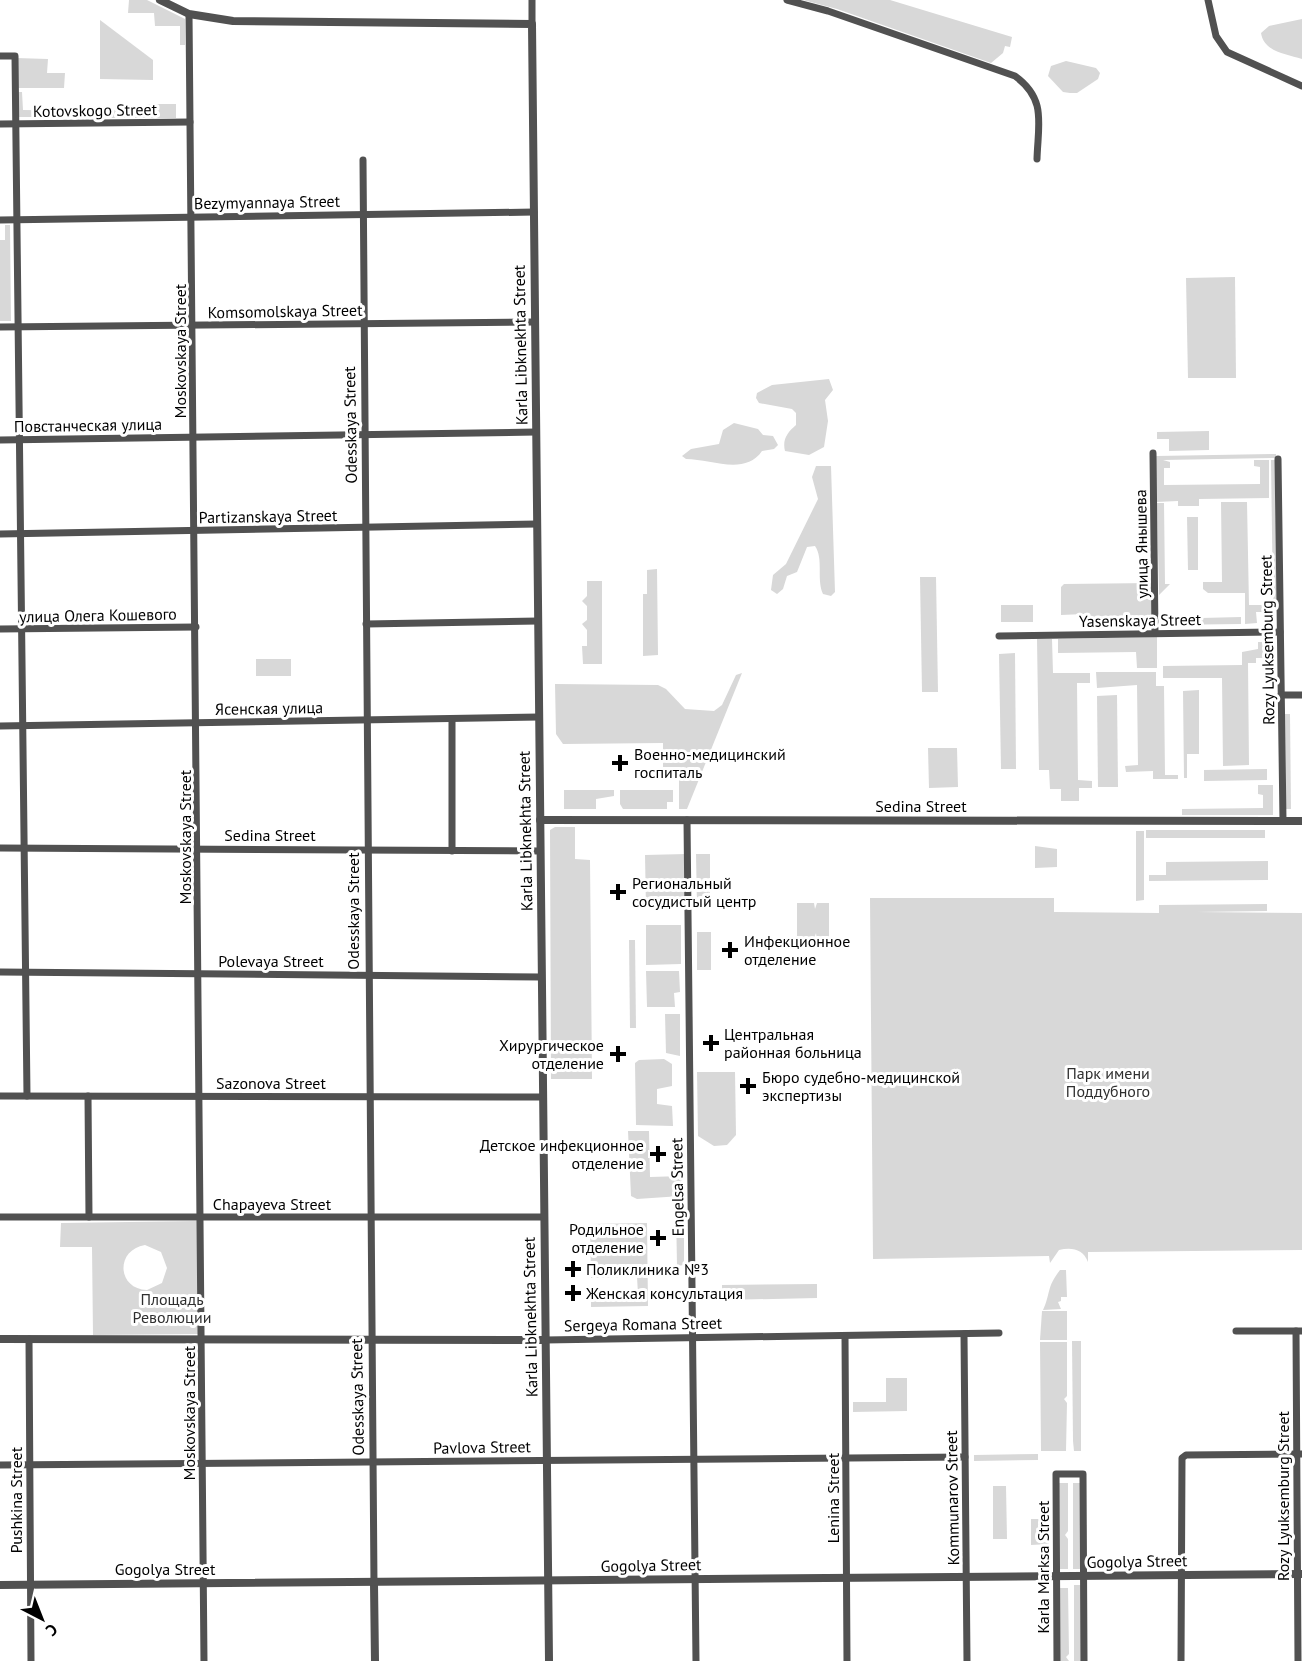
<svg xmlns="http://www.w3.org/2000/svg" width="1302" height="1661" font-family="'PT Sans',sans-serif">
  <rect width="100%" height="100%" fill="#fff"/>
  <g fill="#d8d8d8" fill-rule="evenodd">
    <polygon points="129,0 147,0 185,19 185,45 180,45 180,26 155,26 154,13 128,13"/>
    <polygon points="803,0 890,0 1012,37 1010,47 1005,46 1003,53 991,63 837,9"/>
    <path d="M1302 19V59C1286 54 1264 52 1261 33L1269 26Z"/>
    <polygon points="100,20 153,60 153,80 100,79"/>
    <polygon points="16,58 48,59 47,73 65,73 64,88 16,88"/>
    <polygon points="1066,61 1096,68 1100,73 1098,79 1077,93 1070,93 1063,92 1048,76 1051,66"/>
    <polygon points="17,92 22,92 23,110 94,111 94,117 16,117"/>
    <polygon points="147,104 176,104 176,118 99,118 99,110 146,111"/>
    <polygon points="5,225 10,225 11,321 0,321 0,240 5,240"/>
    <polygon points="1235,277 1236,378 1188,378 1186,278"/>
    <path d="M829 379 833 390 825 400 828 421 824 447 809 455 785 451C782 439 788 432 796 425V413L792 409 759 403 756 398 757 393 772 385Z"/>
    <path d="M734 423 758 429 763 435 773 436 778 445 774 449 762 451C745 476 711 459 686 459L682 456 691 449 719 444 723 430Z"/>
    <polygon points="1209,431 1209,450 1169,451 1169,439 1157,439 1157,432"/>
    <polygon points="1276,454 1276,458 1163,460 1170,462 1170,468 1164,468 1164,485 1260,484 1260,467 1254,466 1254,460 1269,460 1269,498 1199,499 1199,506 1178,506 1178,501 1156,502 1156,456"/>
    <polygon points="1271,460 1275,460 1277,604 1273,604"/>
    <path d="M816 466H831L835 592 831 596 823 594C816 579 824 559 815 546L807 547 797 572 787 576 783 589 777 594 771 590 773 575 786 564 818 499 812 477Z"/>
    <polygon points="1221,502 1247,502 1249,605 1263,605 1263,612 1256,612 1257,623 1245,624 1245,593 1208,593 1203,589 1203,582 1222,582"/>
    <polygon points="1157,503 1164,503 1165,584 1170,584 1159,595"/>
    <polygon points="1187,517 1198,517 1198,570 1188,570"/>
    <polygon points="657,569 658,655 643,656 643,594 647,594 647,570"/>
    <polygon points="920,577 936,577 938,692 922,692"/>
    <polygon points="587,581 602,581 602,664 583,664 582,646 587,646 587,630 582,624 587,620 587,606 582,601 587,596"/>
    <polygon points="1152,583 1153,625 1084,626 1084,614 1061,615 1061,587 1064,584"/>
    <rect x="1001" y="605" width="32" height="17"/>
    <polygon points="1241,617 1241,624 1161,625 1161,619"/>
    <polygon points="1157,637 1157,668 1137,668 1136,652 1058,653 1058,639"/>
    <polygon points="1037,639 1052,639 1053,673 1090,673 1090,683 1077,683 1078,780 1092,781 1092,788 1079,788 1079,801 1061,801 1061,789 1050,789 1049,770 1039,770"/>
    <polygon points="1258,642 1270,642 1270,658 1256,658 1256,663 1248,663 1249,765 1223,766 1222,678 1163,678 1163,666 1242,665 1242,652 1258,649"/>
    <polygon points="1015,653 1016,769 1001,769 999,654"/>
    <rect x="256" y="659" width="35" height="17"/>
    <polygon points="1096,672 1156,672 1156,686 1164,686 1165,775 1178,775 1178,779 1153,779 1153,771 1126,772 1125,766 1138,765 1137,685 1097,688"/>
    <polygon points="742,673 687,809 679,809 679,767 663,767 663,743 563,744 556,734 555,684 658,685 666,689 685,709 714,711 722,705 736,675"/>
    <polygon points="1199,690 1199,754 1187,754 1187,778 1184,778 1183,691"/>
    <polygon points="1117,695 1118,787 1098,787 1097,696"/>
    <polygon points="1285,714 1290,714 1291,809 1286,809"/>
    <polygon points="928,748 957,748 958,787 929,788"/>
    <polygon points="1267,769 1267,780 1204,781 1204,770"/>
    <polygon points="1258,785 1273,785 1273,815 1182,815 1182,809 1263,808 1263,795 1258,794"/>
    <polygon points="564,790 614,790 614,796 596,799 596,809 564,809"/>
    <polygon points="620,790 673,790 673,802 667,802 667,809 623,809 620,804"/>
    <polygon points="555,827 575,827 575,859 590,860 592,1079 551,1079 550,830"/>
    <rect x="1146" y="830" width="119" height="8"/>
    <polygon points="1136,831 1144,831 1144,900 1136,901"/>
    <polygon points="1035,846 1057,849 1057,867 1035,868"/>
    <polygon points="686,854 686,907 646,908 645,855"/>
    <polygon points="696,854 710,854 710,906 697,907"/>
    <polygon points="1268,861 1268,880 1149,881 1149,875 1166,875 1166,862"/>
    <path d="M870 898H1054V912L1159 913V905L1267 904V911L1196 912 1302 913V1250L1088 1252V1262C1083 1249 1072 1247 1059 1250L1050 1263 1049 1256 873 1259Z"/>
    <polygon points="797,903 814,903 815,909 817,903 829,903 829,939 817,940 816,933 814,939 797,939"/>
    <polygon points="646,925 681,925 681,964 646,965"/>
    <rect x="697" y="932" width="14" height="38"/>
    <polygon points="629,940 635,940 636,1028 630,1028"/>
    <polygon points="646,971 679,971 680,992 674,993 675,1007 647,1007"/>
    <polygon points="665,1014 680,1014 680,1056 666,1053"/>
    <polygon points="664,1059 672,1064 672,1086 657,1089 657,1104 672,1106 673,1126 636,1125 635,1063 639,1060"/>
    <polygon points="697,1072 735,1072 736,1135 727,1145 714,1146 698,1136"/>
    <polygon points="628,1131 649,1131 650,1177 682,1176 681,1196 637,1199 631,1196"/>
    <polygon points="676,1210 684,1216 684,1265 677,1266"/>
    <path d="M198 1221 199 1334 93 1335 92 1247H60L61 1223ZM145 1245 161 1252 167 1268 162 1283 147 1290C117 1289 115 1250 145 1245Z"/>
    <polygon points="647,1223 648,1306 591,1307 591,1295 638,1294 637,1277 591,1278 590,1224"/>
    <path d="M1060 1270H1066L1067 1297H1061V1301L1058 1302 1061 1309 1043 1310C1051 1293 1046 1288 1060 1270Z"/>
    <polygon points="817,1284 817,1298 722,1300 722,1285"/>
    <polygon points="1042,1311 1067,1311 1067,1340 1040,1340"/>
    <polygon points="1072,1341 1081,1341 1081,1451 1074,1451 1073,1441"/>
    <polygon points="1040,1342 1067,1342 1067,1396 1064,1399 1067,1403 1066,1451 1041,1451"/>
    <polygon points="886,1378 907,1378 907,1411 853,1412 853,1402 886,1402"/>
    <polygon points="1038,1454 1038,1460 974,1461 974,1455"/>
    <polygon points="1059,1483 1068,1483 1068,1531 1065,1535 1068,1539 1068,1569 1060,1569"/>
    <polygon points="1073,1483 1081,1483 1082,1569 1073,1569"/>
    <polygon points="993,1486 1006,1486 1007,1539 993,1539"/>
    <polygon points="1031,1519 1049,1519 1049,1544 1031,1545"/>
    <rect x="1074" y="1585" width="8" height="76"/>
    <polygon points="1060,1588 1068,1588 1069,1654 1066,1657 1069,1661 1060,1661"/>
  </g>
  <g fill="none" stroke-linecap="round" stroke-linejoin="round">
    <g stroke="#515151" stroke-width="7">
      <polyline points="532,0 532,24"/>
      <path d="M787 0 828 11 1015 76C1047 99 1038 124 1037 159"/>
      <polyline points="1208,0 1216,36 1227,52 1302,86"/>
      <polyline points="189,14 204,1661"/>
      <polyline points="0,56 15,56 27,1096"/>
      <polyline points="0,124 190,122"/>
      <polyline points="363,160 374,1584"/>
      <polyline points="0,220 534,212"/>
      <polyline points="0,327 535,322"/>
      <polyline points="0,440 536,432"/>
      <polyline points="1153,453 1155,633"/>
      <polyline points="1278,459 1283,821"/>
      <polyline points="0,534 537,524"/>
      <polyline points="366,624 538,621"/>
      <polyline points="0,629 196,627"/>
      <polyline points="999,636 1280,632"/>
      <polyline points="1281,695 1302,695"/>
      <polyline points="452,719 452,851"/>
      <polyline points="0,726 539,717"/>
      <polyline points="687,820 696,1661"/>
      <polyline points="0,848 540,851"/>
      <polyline points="0,972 541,977"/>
      <polyline points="0,1096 543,1097"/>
      <polyline points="88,1096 89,1217"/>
      <polyline points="0,1217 544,1217"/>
      <polyline points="1236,1331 1302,1331"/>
      <polyline points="1296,1331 1298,1661"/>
      <polyline points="964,1334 967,1661"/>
      <polyline points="845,1336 847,1661"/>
      <polyline points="29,1339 31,1661"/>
      <polyline points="545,1340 999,1333"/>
      <polyline points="0,1465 965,1457"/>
      <polyline points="1057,1661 1056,1474 1083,1474 1084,1661"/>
      <polyline points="1181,1661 1182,1458 1186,1455 1302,1454"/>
    </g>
    <g stroke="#515151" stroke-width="8">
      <polyline points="160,0 189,14 233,21 532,24 549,1661"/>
      <polyline points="540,820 1302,821"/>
      <polyline points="0,1339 545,1340"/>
      <polyline points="374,1584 375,1661"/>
      <polyline points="0,1585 1302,1574"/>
    </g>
  </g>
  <g fill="#000" stroke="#fff" stroke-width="2">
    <path d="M617 754h6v6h6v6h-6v6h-6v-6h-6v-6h6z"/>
    <path d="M615 883h6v6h6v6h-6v6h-6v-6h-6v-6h6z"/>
    <path d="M727 941h6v6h6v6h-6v6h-6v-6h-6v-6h6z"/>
    <path d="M708 1034h6v6h6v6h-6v6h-6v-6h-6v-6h6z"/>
    <path d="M615 1045h6v6h6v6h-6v6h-6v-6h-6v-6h6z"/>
    <path d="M745 1077h6v6h6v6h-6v6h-6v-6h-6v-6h6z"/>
    <path d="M655 1145h6v6h6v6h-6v6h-6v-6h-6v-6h6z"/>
    <path d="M655 1229h6v6h6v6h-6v6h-6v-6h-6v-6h6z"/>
    <path d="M570 1260h6v6h6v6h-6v6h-6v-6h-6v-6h6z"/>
    <path d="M570 1284h6v6h6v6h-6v6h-6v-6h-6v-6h6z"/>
  </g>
  <g text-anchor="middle" stroke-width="6" stroke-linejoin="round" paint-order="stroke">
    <g font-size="16" fill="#000" stroke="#fff">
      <text transform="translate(95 110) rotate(-1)" y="6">Kotovskogo Street</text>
      <text transform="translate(267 202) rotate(-1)" y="6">Bezymyannaya Street</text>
      <text transform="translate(285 311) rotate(-1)" y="6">Komsomolskaya Street</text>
      <text transform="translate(520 345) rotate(-91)" y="6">Karla Libknekhta Street</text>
      <text transform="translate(180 351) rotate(-90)" y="6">Moskovskaya Street</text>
      <text transform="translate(88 425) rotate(-1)" y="6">Повстанческая улица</text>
      <text transform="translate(350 425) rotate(-91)" y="6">Odesskaya Street</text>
      <text transform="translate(268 516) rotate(-1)" y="6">Partizanskaya Street</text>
      <text transform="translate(1141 544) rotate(-91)" y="6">улица Янышева</text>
      <text transform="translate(98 615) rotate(-1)" y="6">улица Олега Кошевого</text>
      <text transform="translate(1140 620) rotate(-1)" y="6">Yasenskaya Street</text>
      <text transform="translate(1267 640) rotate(-91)" y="6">Rozy Lyuksemburg Street</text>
      <text transform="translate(269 708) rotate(-1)" y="6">Ясенская улица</text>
      <text x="921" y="812">Sedina Street</text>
      <text transform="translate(525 831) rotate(-91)" y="6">Karla Libknekhta Street</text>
      <text x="270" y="841">Sedina Street</text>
      <text transform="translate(185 837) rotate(-90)" y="6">Moskovskaya Street</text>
      <text transform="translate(353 911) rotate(-90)" y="6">Odesskaya Street</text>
      <text x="271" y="967">Polevaya Street</text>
      <text x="271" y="1089">Sazonova Street</text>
      <text transform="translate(677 1187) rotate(-91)" y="6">Engelsa Street</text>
      <text x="272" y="1210">Chapayeva Street</text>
      <text transform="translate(530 1317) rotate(-91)" y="6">Karla Libknekhta Street</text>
      <text transform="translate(643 1324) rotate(-1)" y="6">Sergeya Romana Street</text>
      <text transform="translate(357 1397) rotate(-91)" y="6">Odesskaya Street</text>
      <text transform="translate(189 1413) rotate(-90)" y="6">Moskovskaya Street</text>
      <text transform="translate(482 1447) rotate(-1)" y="6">Pavlova Street</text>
      <text transform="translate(1283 1496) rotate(-90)" y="6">Rozy Lyuksemburg Street</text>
      <text transform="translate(833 1498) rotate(-90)" y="6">Lenina Street</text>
      <text transform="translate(952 1498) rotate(-91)" y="6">Kommunarov Street</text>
      <text transform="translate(16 1500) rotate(-90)" y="6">Pushkina Street</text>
      <text transform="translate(1137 1561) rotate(-1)" y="6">Gogolya Street</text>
      <text transform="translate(651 1565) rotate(-1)" y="6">Gogolya Street</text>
      <text transform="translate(1043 1567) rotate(-90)" y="6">Karla Marksa Street</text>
      <text x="165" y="1575">Gogolya Street</text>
    </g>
    <g font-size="16" fill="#000" stroke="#fff" text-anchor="start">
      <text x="634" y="760">Военно-медицинский<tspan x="634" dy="18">госпиталь</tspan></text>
      <text x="632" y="889">Региональный<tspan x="632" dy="18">сосудистый центр</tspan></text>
      <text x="744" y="947">Инфекционное<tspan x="744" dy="18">отделение</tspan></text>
      <text x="724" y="1040">Центральная<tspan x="724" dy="18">районная больница</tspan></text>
      <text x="604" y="1051" text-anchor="end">Хирургическое<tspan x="604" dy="18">отделение</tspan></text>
      <text x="762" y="1083">Бюро судебно-медицинской<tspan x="762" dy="18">экспертизы</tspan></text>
      <text x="644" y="1151" text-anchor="end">Детское инфекционное<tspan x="644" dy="18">отделение</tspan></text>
      <text x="644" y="1235" text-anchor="end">Родильное<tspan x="644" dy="18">отделение</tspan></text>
      <text x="586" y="1275">Поликлиника №3</text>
      <text x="586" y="1299">Женская консультация</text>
    </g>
    <g font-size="16" fill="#2f2f2f" stroke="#fff">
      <text x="1108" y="1079">Парк имени<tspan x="1108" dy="18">Поддубного</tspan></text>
      <text x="172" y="1305">Площадь<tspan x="172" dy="18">Революции</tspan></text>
    </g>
  </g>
  <g transform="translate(42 1619) rotate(138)" stroke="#ffffff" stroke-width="4.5" paint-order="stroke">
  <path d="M0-4.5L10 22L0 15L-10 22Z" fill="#000000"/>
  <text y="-9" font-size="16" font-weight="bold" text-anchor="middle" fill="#000000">С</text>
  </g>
</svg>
